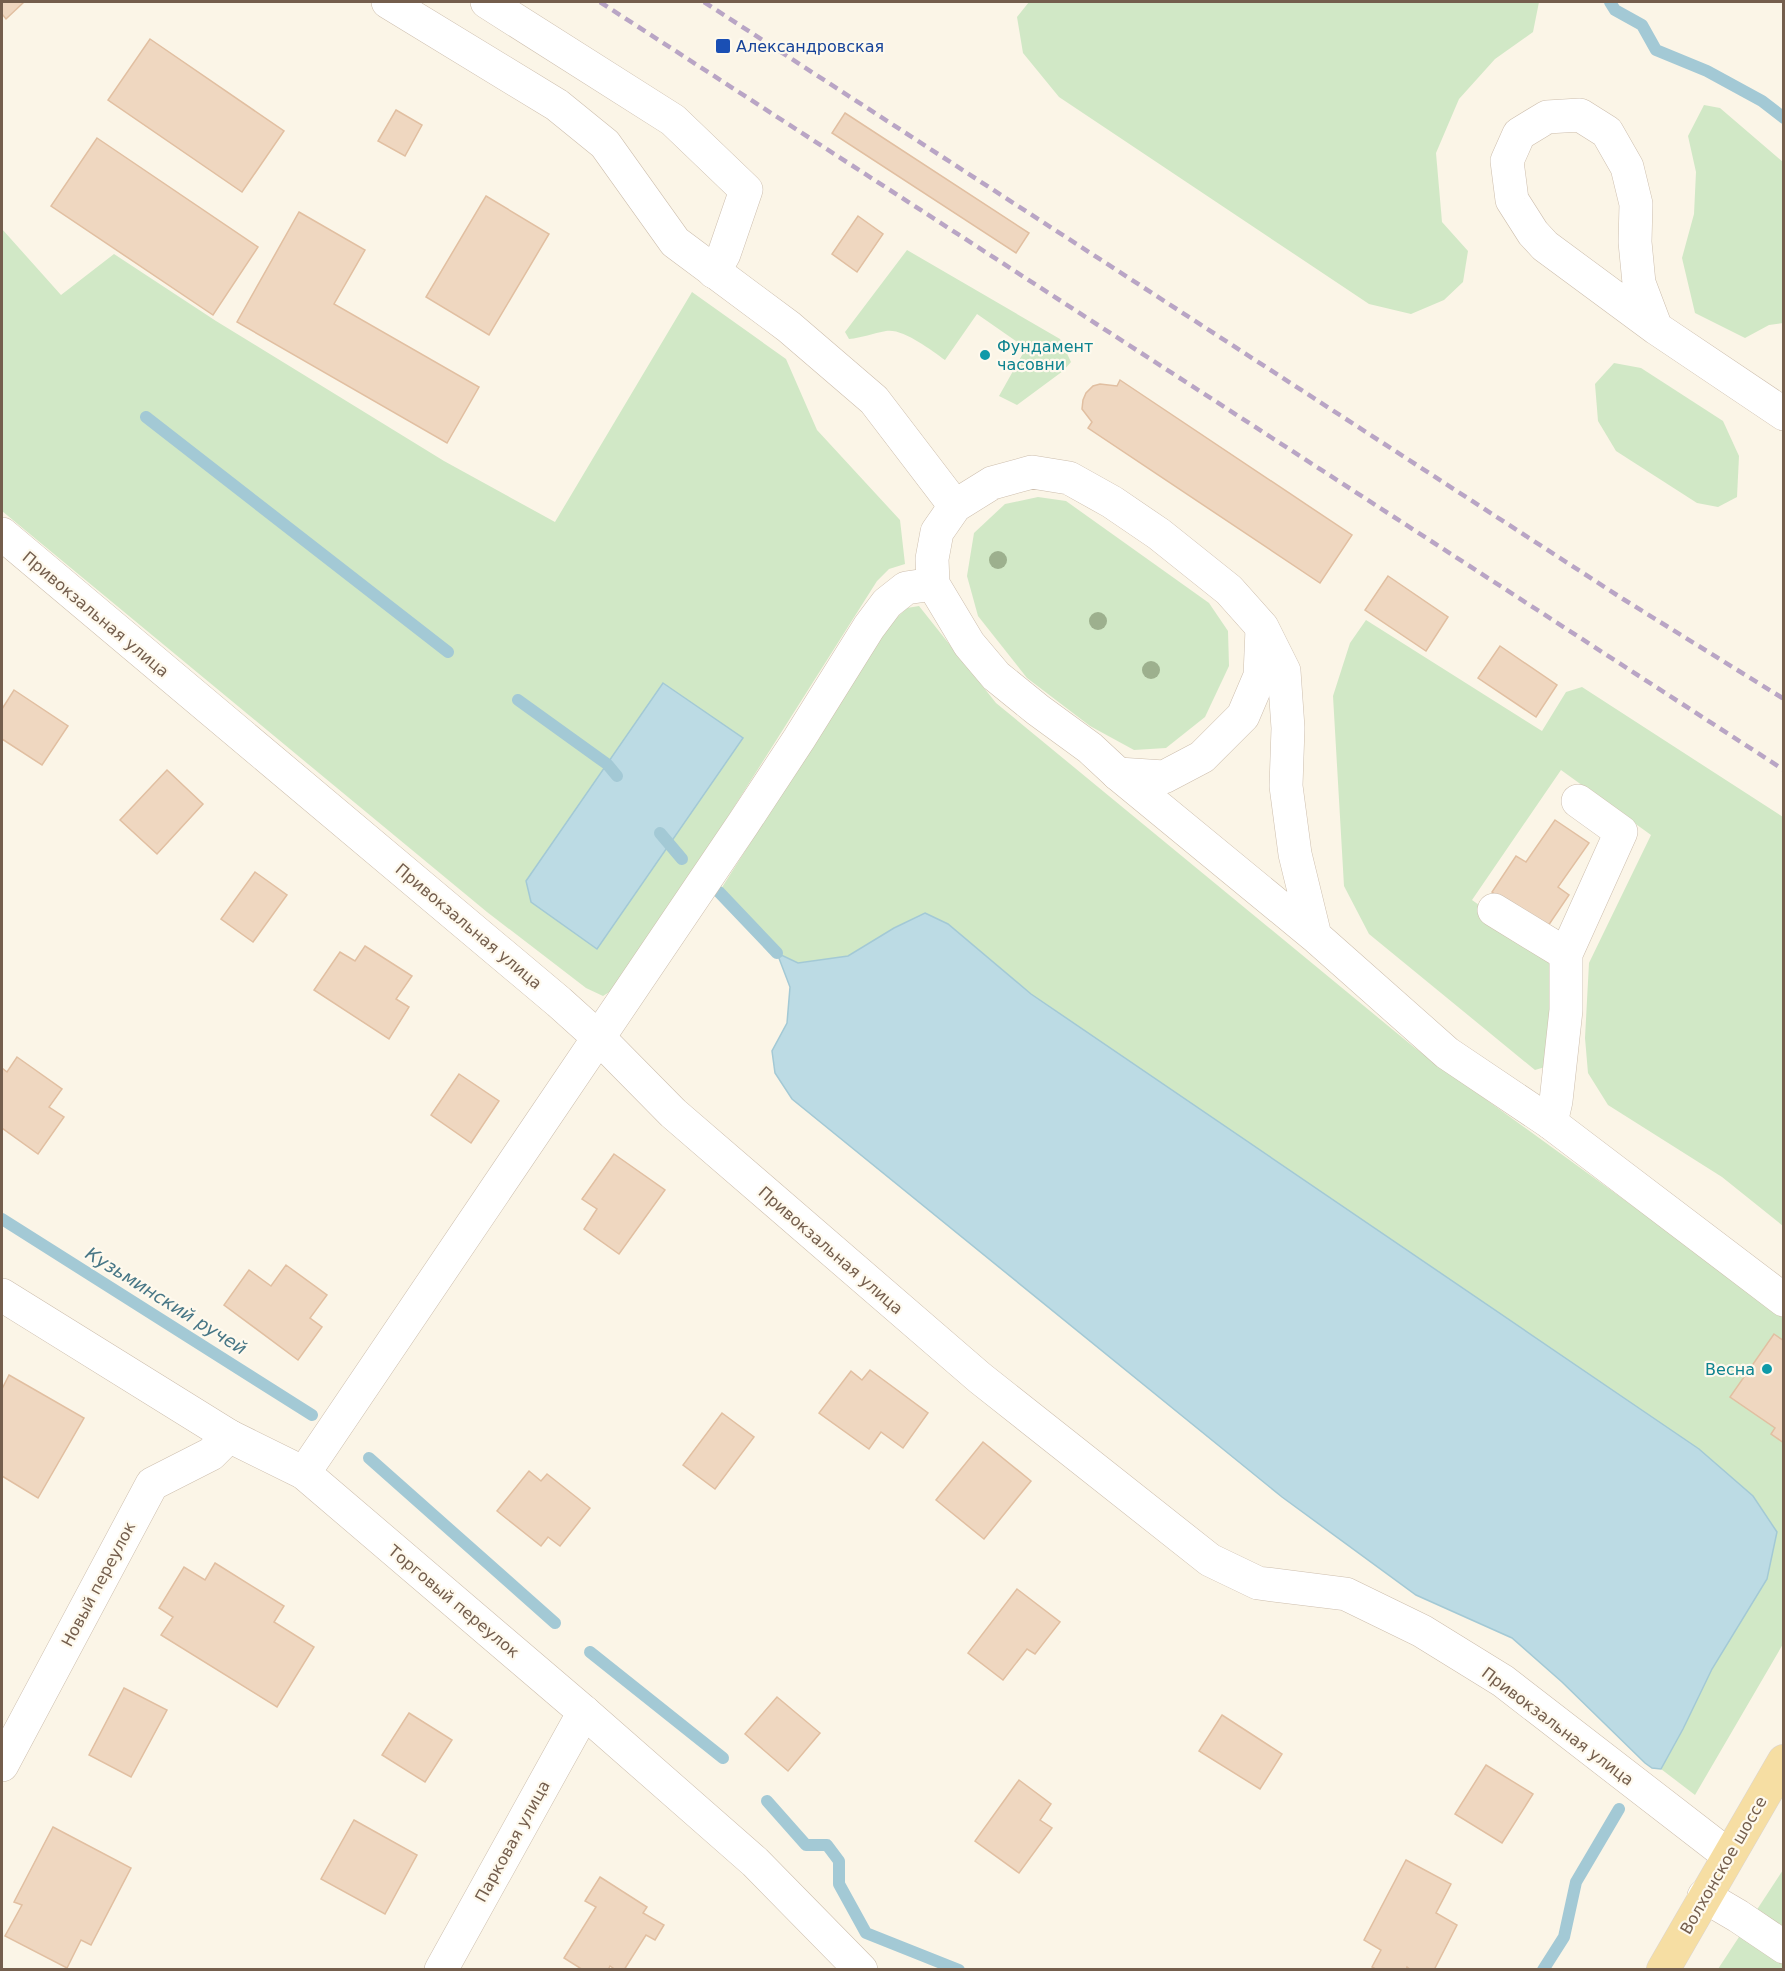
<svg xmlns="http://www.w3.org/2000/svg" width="1785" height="1971" font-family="'DejaVu Sans',sans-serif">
  <rect width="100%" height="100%" fill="#fbf5e7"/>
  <g fill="#d1e8c6">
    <polygon points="1029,2 1539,2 1533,32 1495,59 1459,99 1436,153 1442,222 1468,251 1463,282 1444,300 1411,314 1369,304 1059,97 1023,53 1017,17"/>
    <polygon points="1704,105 1720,108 1783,162 1783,323 1769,325 1745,338 1695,313 1682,258 1694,214 1696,172 1688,136"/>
    <polygon points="2,229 61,295 114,254 216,321 444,461 555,522 692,292 786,359 817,430 900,520 905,564 889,569 877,581 622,984 603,996 586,988 487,912 2,511"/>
    <path d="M907 250 1060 339 1071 362 1063 371 1017 405 999 396 1026 348 977 314 945 360C931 350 903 328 886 331 873 333 862 338 849 339L845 332Z"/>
    <polygon points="1614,363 1641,368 1723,421 1739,456 1737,497 1718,507 1697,503 1616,451 1598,421 1595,384"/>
    <polygon points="1038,497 1066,501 1209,603 1228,631 1229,666 1205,717 1166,748 1134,750 1090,726 1027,678 978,616 967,576 974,533 1005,504"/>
    <polygon points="919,606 996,703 1415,1048 1783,1315 1783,1644 1695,1795 1661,1769 1683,1729 1711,1669 1031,994 948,924 874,940 848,956 798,963 777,953 719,892 889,625 907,608"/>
    <polygon points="1366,620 1542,731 1566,692 1582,687 1783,817 1783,1226 1722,1177 1608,1105 1588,1073 1585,1038 1589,963 1651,835 1561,770 1472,900 1541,949 1555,972 1545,1067 1535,1070 1369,934 1344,886 1333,696 1350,643"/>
    <polygon points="1783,1870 1783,1969 1718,1969"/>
  </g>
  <g fill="#bcdbe4" stroke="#a3c9d5" stroke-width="1.5">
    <polygon points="663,683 743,738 597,949 531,902 526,881"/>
    <polygon points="925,913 948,924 1031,994 1699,1449 1753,1496 1777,1532 1767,1579 1712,1669 1683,1729 1661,1769 1652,1768 1645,1763 1562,1682 1512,1638 1416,1595 1282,1497 792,1099 775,1073 772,1051 787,1023 790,987 777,953 798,963 848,956 894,928"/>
  </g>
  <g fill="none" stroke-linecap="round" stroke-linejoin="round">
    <g stroke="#a3c9d5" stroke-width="12">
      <polyline points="1610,2 1615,10 1642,25 1656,50 1707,71 1762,101 1784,118"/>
      <polyline points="146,417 448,652"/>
      <polyline points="518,700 607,764 617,776"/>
      <polyline points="660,833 682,859"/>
      <polyline points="719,892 777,953"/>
      <polyline points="2,1219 312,1415"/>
      <polyline points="369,1458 555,1623"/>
      <polyline points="590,1652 723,1758"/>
      <polyline points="767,1801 806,1845 827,1845 839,1861 839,1884 866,1933 959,1970"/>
      <polyline points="1543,1970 1564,1937 1576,1882 1619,1809"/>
    </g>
  </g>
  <g fill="#efd7c0" stroke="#e1bfa1" stroke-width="1.5">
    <polygon points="2,2 24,2 6,19 2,14"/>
    <polygon points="150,39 284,131 242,192 108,100"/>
    <polygon points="396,110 422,125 405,156 378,141"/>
    <polygon points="845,113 1029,233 1016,253 832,133"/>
    <polygon points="97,138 258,247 213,315 51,206"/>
    <polygon points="486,196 549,234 489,335 426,297"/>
    <polygon points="299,212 365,250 334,304 479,387 447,443 237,322"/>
    <polygon points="858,216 883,234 857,272 832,254"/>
    <polygon points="1120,380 1352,535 1320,583 1088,428 1092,422 1082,409 1083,400 1086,393 1093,386 1100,384 1117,386"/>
    <polygon points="1388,576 1448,617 1426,651 1365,610"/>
    <polygon points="1500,646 1557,685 1536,717 1478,678"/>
    <polygon points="14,690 68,726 42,765 2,739 2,709"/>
    <polygon points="167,770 203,804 157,854 120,820"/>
    <polygon points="1555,820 1589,843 1558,887 1569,895 1546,929 1492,892 1516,856 1526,862"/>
    <polygon points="255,872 287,895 253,942 221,919"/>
    <polygon points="365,946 412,976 396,999 409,1007 389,1039 314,990 340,952 355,961"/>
    <polygon points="17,1057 62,1089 49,1107 64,1117 38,1154 2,1128 2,1068 7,1072"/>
    <polygon points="459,1074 499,1101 471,1143 431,1115"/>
    <polygon points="614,1154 665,1190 619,1254 584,1229 597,1209 582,1199"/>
    <polygon points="286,1265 327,1295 310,1318 322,1327 298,1360 224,1305 249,1270 271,1286"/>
    <polygon points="1774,1334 1784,1341 1784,1443 1771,1434 1775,1428 1730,1397"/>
    <polygon points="870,1370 928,1413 903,1448 881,1432 869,1449 819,1413 851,1371 862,1380"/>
    <polygon points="9,1375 84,1418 38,1498 2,1476 2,1389"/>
    <polygon points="722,1413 754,1437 715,1489 683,1465"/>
    <polygon points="983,1442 1031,1481 984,1539 936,1500"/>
    <polygon points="529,1471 541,1481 547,1474 590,1508 560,1546 548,1537 541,1546 497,1511"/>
    <polygon points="215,1563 284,1606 274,1622 314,1647 277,1707 161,1635 173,1617 159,1608 184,1567 205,1580"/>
    <polygon points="1017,1589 1060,1622 1035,1654 1027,1649 1003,1680 968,1653"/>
    <polygon points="124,1688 167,1710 131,1777 89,1755"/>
    <polygon points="777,1697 820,1733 788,1771 745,1734"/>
    <polygon points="409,1713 452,1740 425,1782 382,1755"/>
    <polygon points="1222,1715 1282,1754 1260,1789 1199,1751"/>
    <polygon points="1486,1765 1533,1794 1502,1843 1455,1814"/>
    <polygon points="1019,1780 1051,1804 1040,1820 1052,1828 1019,1873 975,1841"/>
    <polygon points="354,1820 417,1855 385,1914 321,1879"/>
    <polygon points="53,1827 131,1868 91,1945 81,1940 67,1968 5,1936 22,1905 14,1902"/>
    <polygon points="1406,1860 1451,1884 1436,1913 1457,1925 1434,1970 1411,1970 1407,1967 1406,1970 1377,1970 1372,1967 1381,1950 1364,1940"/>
    <polygon points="600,1877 647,1907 643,1913 664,1925 655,1940 646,1935 624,1970 616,1970 610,1966 608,1970 583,1970 564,1958 596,1907 585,1901"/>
  </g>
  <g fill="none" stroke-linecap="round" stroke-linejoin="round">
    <g stroke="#cdbead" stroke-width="34">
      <g id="minor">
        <polyline points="388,2 557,105 605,144 675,242 789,327 874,400 955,506"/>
        <polyline points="487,2 673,120 746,190 724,254 714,272"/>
        <polyline points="1656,328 1639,283 1635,242 1636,204 1627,167 1607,132 1580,115 1547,117 1519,134 1507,161 1512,200 1533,233 1545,246 1656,328 1784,414"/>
        <polyline points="2,534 559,1002 599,1038 673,1113 980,1378 1210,1560 1258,1583 1346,1594 1422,1631 1503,1681 1728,1855"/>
        <polyline points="1118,774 1164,777 1202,757 1243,716 1260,676 1262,629"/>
        <polyline points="1494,910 1566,954"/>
        <polyline points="1315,936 1295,854 1286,786 1288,728 1284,671 1262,627 1229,590 1159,534 1112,502 1069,478 1032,472 992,483 955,506 937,532 932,559 933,584 969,644 996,676 1038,710 1090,748 1118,774 1315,936 1447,1053 1551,1123 1784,1300"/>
        <polyline points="1551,1123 1556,1101 1566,1010 1566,954 1621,832 1578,801"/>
        <polyline points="2,1295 229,1436 304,1473 584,1712 755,1862 861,1970"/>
        <polyline points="304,1473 743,824 799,739 869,627 887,603 906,588 933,584"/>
        <polyline points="2,1765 152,1484 211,1454 229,1436"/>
        <polyline points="1704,1896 1738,1916 1784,1947"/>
        <polyline points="441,1970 584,1712"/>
      </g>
    </g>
    <g stroke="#dbd5d1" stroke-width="34">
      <polyline id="major" points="1663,1970 1784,1761"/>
    </g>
    <use href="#minor" stroke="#fff" stroke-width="33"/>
    <use href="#major" stroke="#f6dea3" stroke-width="33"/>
    <g stroke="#b9a5c5" stroke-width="4.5" stroke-dasharray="9 6" stroke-linecap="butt">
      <polyline points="600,2 1784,770"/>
      <polyline points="704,2 1623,599 1784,699"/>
    </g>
  </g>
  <g fill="#9db08e">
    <circle cx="998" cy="560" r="9"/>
    <circle cx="1098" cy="621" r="9"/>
    <circle cx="1151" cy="670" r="9"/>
  </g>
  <rect fill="#1a4fb4" stroke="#fef9ed" stroke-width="2" x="715" y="38" width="16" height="16" rx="3"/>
  <g fill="#0f9aa8" stroke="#fef9ed" stroke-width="2">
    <circle cx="985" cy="355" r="6"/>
    <circle cx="1767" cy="1369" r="6"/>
  </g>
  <g text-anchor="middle" stroke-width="4.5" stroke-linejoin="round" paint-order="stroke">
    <g font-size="16" fill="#164399" stroke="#fef9ed" text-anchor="start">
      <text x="736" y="52">Александровская</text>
    </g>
    <g font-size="16" fill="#0d838f" stroke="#fef9ed" text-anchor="start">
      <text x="997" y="352">Фундамент<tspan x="997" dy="18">часовни</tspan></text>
      <text x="1755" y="1375" text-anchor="end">Весна</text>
    </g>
    <g font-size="16" fill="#745e4d" stroke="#fef9ed">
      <text transform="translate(96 614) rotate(40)" y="6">Привокзальная улица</text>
      <text transform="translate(469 926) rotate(40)" y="6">Привокзальная улица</text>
      <text transform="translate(831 1250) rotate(41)" y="6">Привокзальная улица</text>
      <text transform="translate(98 1584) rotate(-62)" y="6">Новый переулок</text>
      <text transform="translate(454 1601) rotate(40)" y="6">Торговый переулок</text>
      <text transform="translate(1558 1726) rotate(37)" y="6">Привокзальная улица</text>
      <text transform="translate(512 1841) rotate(-61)" y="6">Парковая улица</text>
      <text transform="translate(1723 1865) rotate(-60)" y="6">Волхонское шоссе</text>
    </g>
    <g font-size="18" font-style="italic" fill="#477685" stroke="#fef9ed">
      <text transform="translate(166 1301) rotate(32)" y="6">Кузьминский ручей</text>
    </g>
  </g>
  <rect width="1785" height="1971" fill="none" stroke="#745e4d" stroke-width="6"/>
</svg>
